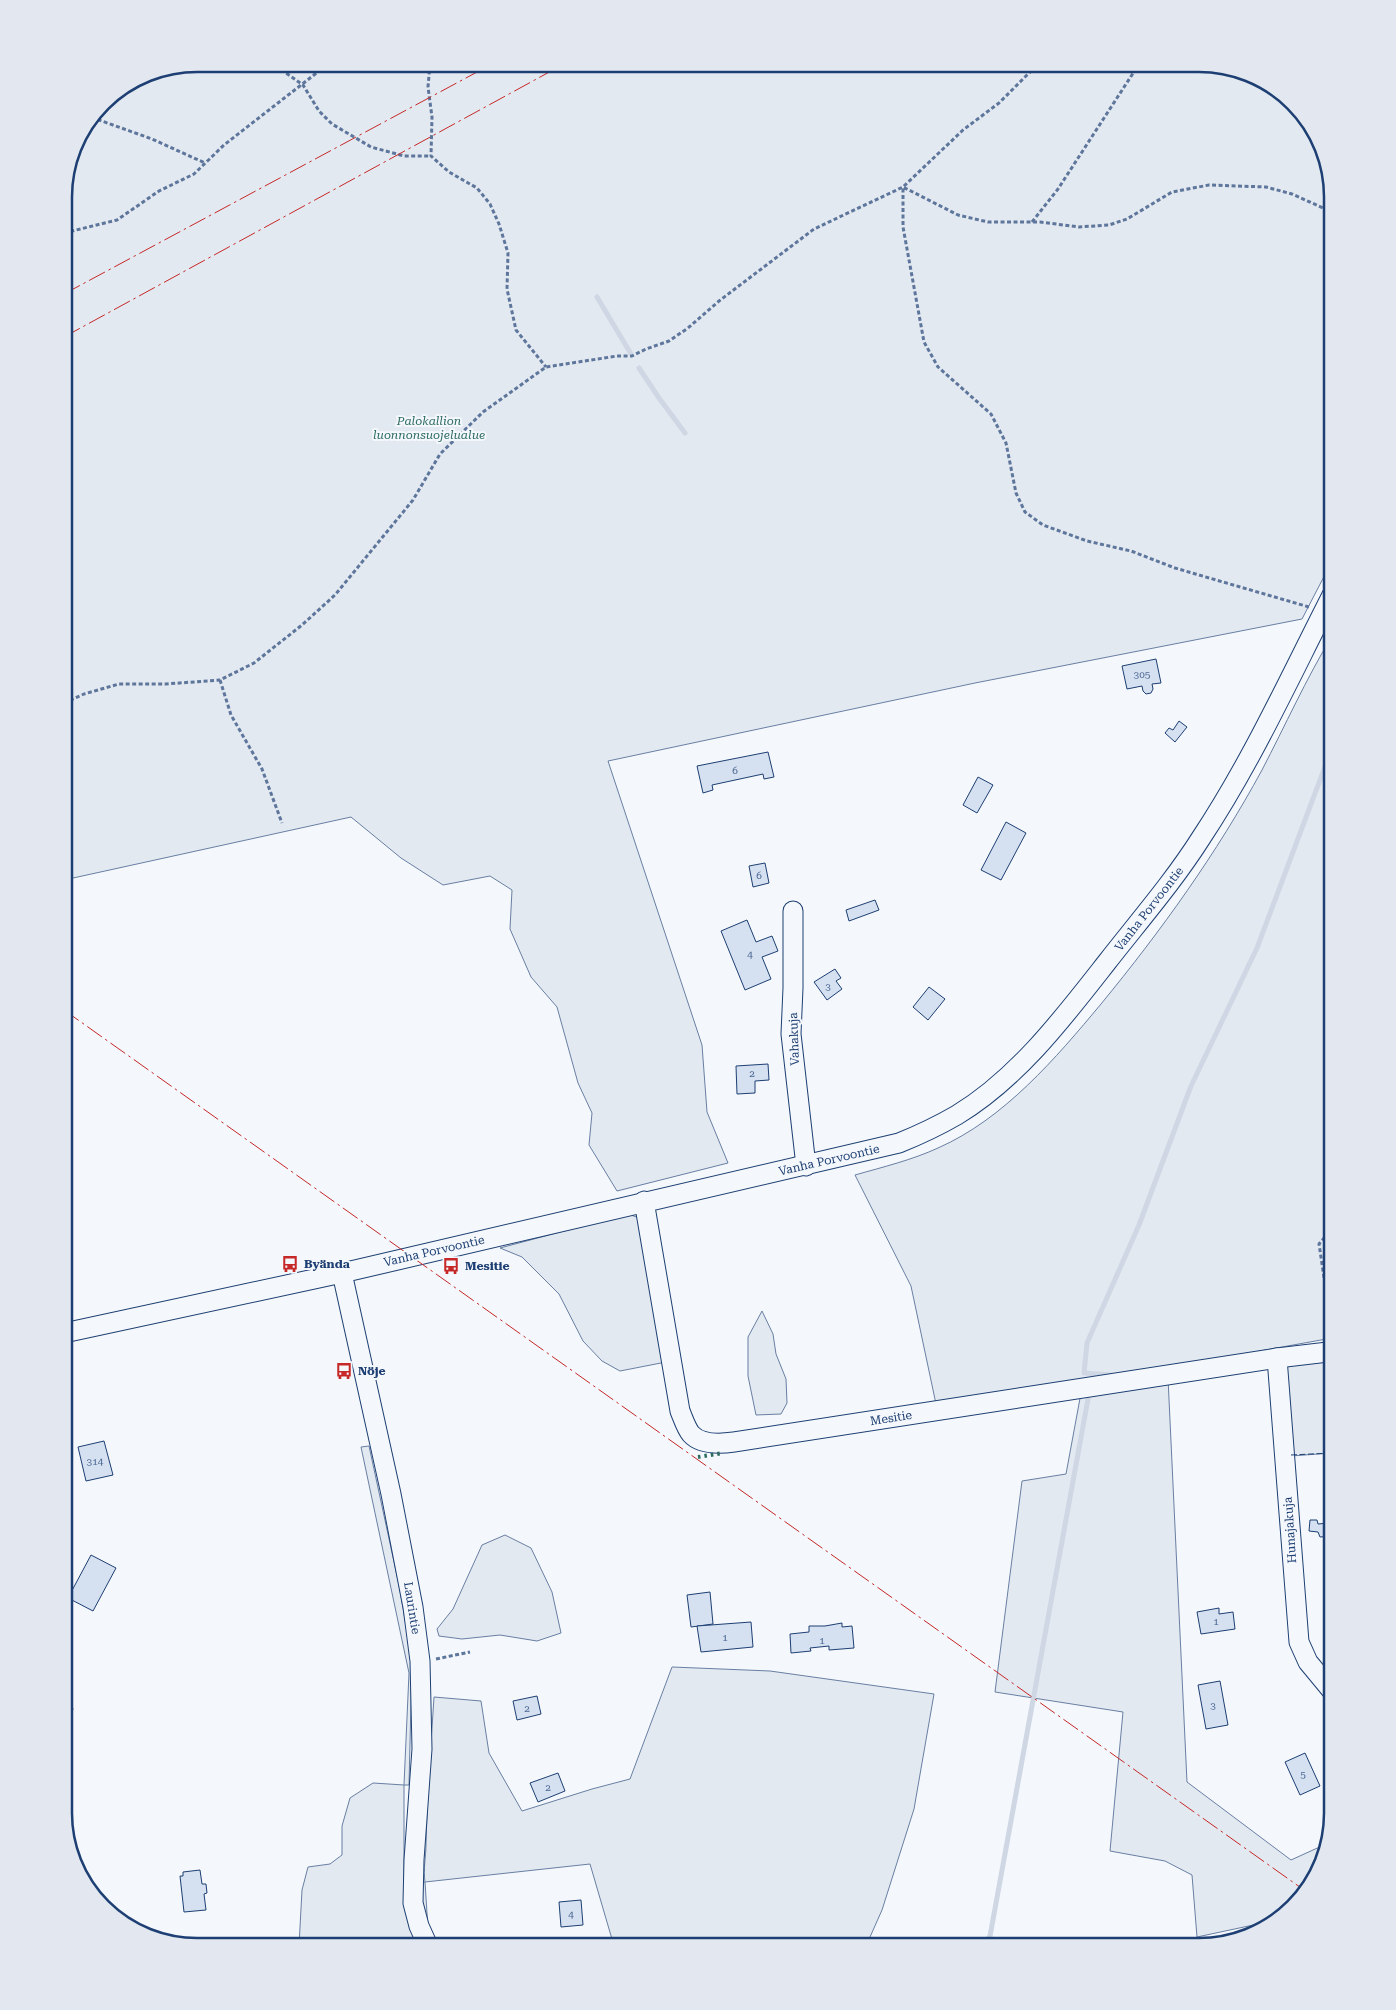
<svg xmlns="http://www.w3.org/2000/svg" width="1396" height="2010" font-family="'Roboto Serif',serif">
  <rect width="100%" height="100%" fill="#f4f7fb"/>
  <g fill="#e3e9f0" stroke="#687fa3">
    <polygon points="198,64 1207,64 1273,86 1314,131 1332,198 1332,561 1302,619 975,683 608,761 702,1045 707,1112 728,1163 617,1191 589,1145 592,1113 578,1083 557,1007 531,977 510,929 512,890 490,876 443,885 401,858 351,817 64,880 64,189 74,146 103,103 147,74"/>
    <path d="M1332 636V1338L1149 1371 936 1404 911 1286 855 1175C883 1167 912 1160 938 1148 1004 1119 1056 1058 1101 1004 1161 931 1217 853 1262 770 1285 726 1306 679 1332 636Z"/>
    <polygon points="628,1214 642,1219 666,1362 620,1371 602,1361 583,1341 559,1294 522,1257 500,1248"/>
    <polygon points="762,1311 773,1334 776,1354 786,1379 787,1403 781,1414 756,1415 748,1376 748,1337"/>
    <polygon points="1328,1361 1332,1408 1332,1453 1291,1456 1283,1365"/>
    <polygon points="1168,1378 1187,1782 1291,1860 1324,1845 1314,1880 1272,1921 1197,1937 1192,1875 1165,1861 1110,1851 1123,1712 995,1692 1022,1481 1066,1474 1081,1393"/>
    <path d="M369 1446 399 1585 412 1660 409 1785H404V1886L425 1882C423 1869 426 1857 426 1844 427 1795 431 1746 434 1697L481 1701 489 1753 522 1811 592 1789 630 1779 672 1667 770 1671 934 1694 914 1809 882 1910 866 1946H614L590 1864 425 1882 428 1929 424 1936 405 1941 406 1946H299L302 1890 308 1867 330 1864 342 1855V1826L350 1798 373 1783 404 1785 409 1673 361 1447Z"/>
    <polygon points="505,1535 531,1548 552,1592 561,1633 537,1641 500,1635 462,1639 439,1636 437,1629 453,1609 482,1545"/>
    <polygon points="64,1695 70,1698 73,1709 64,1740"/>
  </g>
  <g fill="none" stroke-linecap="round" stroke-linejoin="round">
    <g stroke="#cfd7e4" stroke-width="5">
      <polyline points="597,297 631,354"/>
      <polyline points="639,368 659,398 685,433"/>
      <polyline points="1112,1375 1084,1373 1087,1343 1139,1225 1191,1086 1257,948 1332,748"/>
      <polyline points="982,1946 990,1936 1088,1399"/>
    </g>
  </g>
  <g fill="#d5e0f0" stroke="#1d3f73">
    <polygon points="1156,659 1161,683 1152,684 1153,689 1151,693 1146,694 1143,691 1142,686 1127,689 1122,666"/>
    <polygon points="1179,721 1187,727 1175,742 1165,733 1169,728 1173,730"/>
    <polygon points="768,752 774,777 764,779 763,774 712,785 713,790 703,793 697,766"/>
    <polygon points="978,777 993,785 977,813 963,805"/>
    <polygon points="1006,822 1026,833 1001,880 981,870"/>
    <polygon points="765,863 769,883 753,887 749,866"/>
    <polygon points="875,900 879,910 849,921 846,910"/>
    <polygon points="747,920 756,942 772,936 778,951 762,957 771,979 745,990 721,931"/>
    <polygon points="835,969 841,978 836,981 842,989 827,1000 814,982"/>
    <polygon points="929,987 945,999 928,1020 913,1007"/>
    <polygon points="768,1064 769,1080 755,1081 755,1093 737,1094 736,1066"/>
    <polygon points="104,1441 113,1475 86,1481 78,1447"/>
    <polygon points="1310,1520 1317,1520 1318,1524 1329,1523 1331,1525 1331,1536 1320,1537 1318,1532 1309,1531"/>
    <polygon points="91,1555 116,1568 93,1611 68,1598"/>
    <polygon points="710,1592 713,1624 691,1627 687,1595"/>
    <polygon points="1219,1608 1219,1614 1233,1612 1235,1629 1201,1634 1197,1612"/>
    <polygon points="751,1622 753,1647 701,1652 697,1626"/>
    <polygon points="842,1623 842,1627 852,1626 854,1648 829,1650 829,1646 810,1648 811,1651 791,1653 790,1634 809,1632 809,1626 825,1626"/>
    <polygon points="1220,1681 1228,1725 1206,1729 1198,1685"/>
    <polygon points="537,1696 541,1714 517,1720 513,1701"/>
    <polygon points="1305,1753 1320,1786 1300,1795 1285,1762"/>
    <polygon points="558,1773 565,1791 538,1802 530,1783"/>
    <polygon points="200,1870 202,1884 206,1884 207,1893 204,1894 206,1910 184,1912 180,1876 183,1876 183,1872"/>
    <polygon points="581,1900 583,1925 561,1927 559,1902"/>
  </g>
  <g fill="none" stroke-linecap="round" stroke-linejoin="round">
    <g stroke="#1d3f73" stroke-width="21">
      <g id="minor">
        <polyline points="793,911 793,988 791,1034 806,1166"/>
        <path d="M644 1201 680 1411C683 1418 686 1428 691 1434 701 1445 720 1444 734 1442L1277 1358 1328 1352 1332 1354"/>
        <polyline points="342,1273 391,1494 413,1607 420,1661 422,1749 414,1860 413,1903 419,1926 428,1946"/>
        <path d="M64 1333 342 1273 899 1143C919 1135 938 1126 957 1115 1018 1078 1064 1017 1107 962 1139 921 1173 882 1201 838 1252 761 1290 677 1332 595"/>
        <polyline points="1277,1358 1299,1642 1308,1662 1332,1691"/>
      </g>
    </g>
    <g stroke="#5e769c" stroke-width="3" stroke-dasharray="4 2.5" stroke-linecap="butt">
      <polyline points="279,64 279,68 303,85 319,111 332,124 371,147 404,156 431,156"/>
      <polyline points="423,64 429,70"/>
      <polyline points="430,64 428,87 432,117 431,156 449,172 477,188 490,204 499,224 508,253 507,289 516,330 546,367"/>
      <polyline points="91,120 99,120 152,139 205,163"/>
      <polyline points="1032,222 1058,189 1139,64"/>
      <polyline points="64,233 117,220 159,191 194,174 224,145 328,64"/>
      <polyline points="1309,607 1175,568 1131,551 1087,541 1043,525 1025,512 1016,493 1006,443 991,414 938,367 924,342 903,227 903,187 958,215 988,222 1040,222 1079,227 1109,225 1127,219 1172,192 1209,185 1266,187 1292,194 1332,212"/>
      <polyline points="220,680 231,715 262,769 282,823"/>
      <polyline points="64,703 84,694 119,684 166,684 220,680 254,663 302,625 335,595 413,500 440,454 483,412 546,367 617,356 632,356 646,349 669,341 688,328 719,301 814,229 903,187 963,130 999,103 1038,64"/>
      <polyline points="1330,1336 1328,1304 1319,1244 1330,1231 1330,1208 1332,1174"/>
      <polyline points="436,1659 470,1652"/>
    </g>
    <use href="#minor" stroke="#f4f7fb" stroke-width="19"/>
    <polyline stroke="#2c6c60" stroke-width="4" stroke-dasharray="2.5 4" stroke-linecap="butt" points="698,1457 723,1453"/>
    <g stroke="#1d3f73" stroke-width="1" stroke-dasharray="6 2.5" stroke-linecap="butt">
      <polyline points="1325,1361 1328,1361 1332,1408"/>
      <polyline points="1291,1455 1332,1453"/>
    </g>
    <g stroke="#c62828" stroke-width="1" stroke-dasharray="18 4 2.5 4" stroke-linecap="butt">
      <polyline points="64,294 492,64"/>
      <polyline points="64,337 564,64"/>
      <polyline points="64,1010 1304,1890"/>
    </g>
  </g>
  <defs>
    <g id="bus-bare" transform="scale(1.35)"><path d="M-5-6H5V4H4V6H2V4H-2V6H-4V4H-5ZM-3.5-4V0h7V-4ZM-3.5 1.2v1.5H-2V1.2ZM2 1.2v1.5H3.5V1.2Z" fill="#c62828" stroke="#f4f7fb" stroke-width="2.5" paint-order="stroke"/></g>
  </defs>
  <g fill-rule="evenodd">
    <use href="#bus-bare" x="290" y="1264"/>
    <use href="#bus-bare" x="451" y="1266"/>
    <use href="#bus-bare" x="344" y="1371"/>
  </g>
  <g text-anchor="middle" stroke-width="4" stroke-linejoin="round" paint-order="stroke">
    <g font-size="10" fill="#4b6792">
      <text x="1142" y="678">305</text>
      <text x="735" y="774">6</text>
      <text x="759" y="879">6</text>
      <text x="750" y="958">4</text>
      <text x="828" y="990">3</text>
      <text x="752" y="1077">2</text>
      <text x="95" y="1465">314</text>
      <text x="1216" y="1625">1</text>
      <text x="725" y="1641">1</text>
      <text x="822" y="1644">1</text>
      <text x="1213" y="1709">3</text>
      <text x="527" y="1712">2</text>
      <text x="1303" y="1778">5</text>
      <text x="548" y="1791">2</text>
      <text x="571" y="1918">4</text>
    </g>
    <g font-size="12" font-style="italic" fill="#2c6c60" stroke="#f4f7fb">
      <text x="429" y="425">Palokallion<tspan x="429" dy="14">luonnonsuojelualue</tspan></text>
    </g>
    <g font-size="12" fill="#1d3f73" stroke="#f4f7fb">
      <text transform="translate(1149 909) rotate(-52)" y="4">Vanha Porvoontie</text>
      <text transform="translate(794 1039) rotate(-92)" y="4">Vahakuja</text>
      <text transform="translate(829 1160) rotate(-13)" y="4">Vanha Porvoontie</text>
      <text transform="translate(434 1251) rotate(-13)" y="4">Vanha Porvoontie</text>
      <text transform="translate(891 1418) rotate(-9)" y="4">Mesitie</text>
      <text transform="translate(1290 1530) rotate(-94)" y="4">Hunajakuja</text>
      <text transform="translate(412 1608) rotate(81)" y="4">Laurintie</text>
    </g>
    <g font-size="12" font-weight="bold" fill="#1d3f73" stroke="#f4f7fb" text-anchor="start">
      <text x="304" y="1268">Byända</text>
      <text x="465" y="1270">Mesitie</text>
      <text x="358" y="1375">Nöje</text>
    </g>
  </g>
  <path d="M0 0H1396V2010H0ZM197 72H1199A125 125 0 0 1 1324 197V1813A125 125 0 0 1 1199 1938H197A125 125 0 0 1 72 1813V197A125 125 0 0 1 197 72Z" fill="#e3e8f0" fill-rule="evenodd"/>
  <path fill="none" stroke="#1d3f73" stroke-width="2.5" d="M197 72H1199A125 125 0 0 1 1324 197V1813A125 125 0 0 1 1199 1938H197A125 125 0 0 1 72 1813V197A125 125 0 0 1 197 72Z"/>
</svg>
